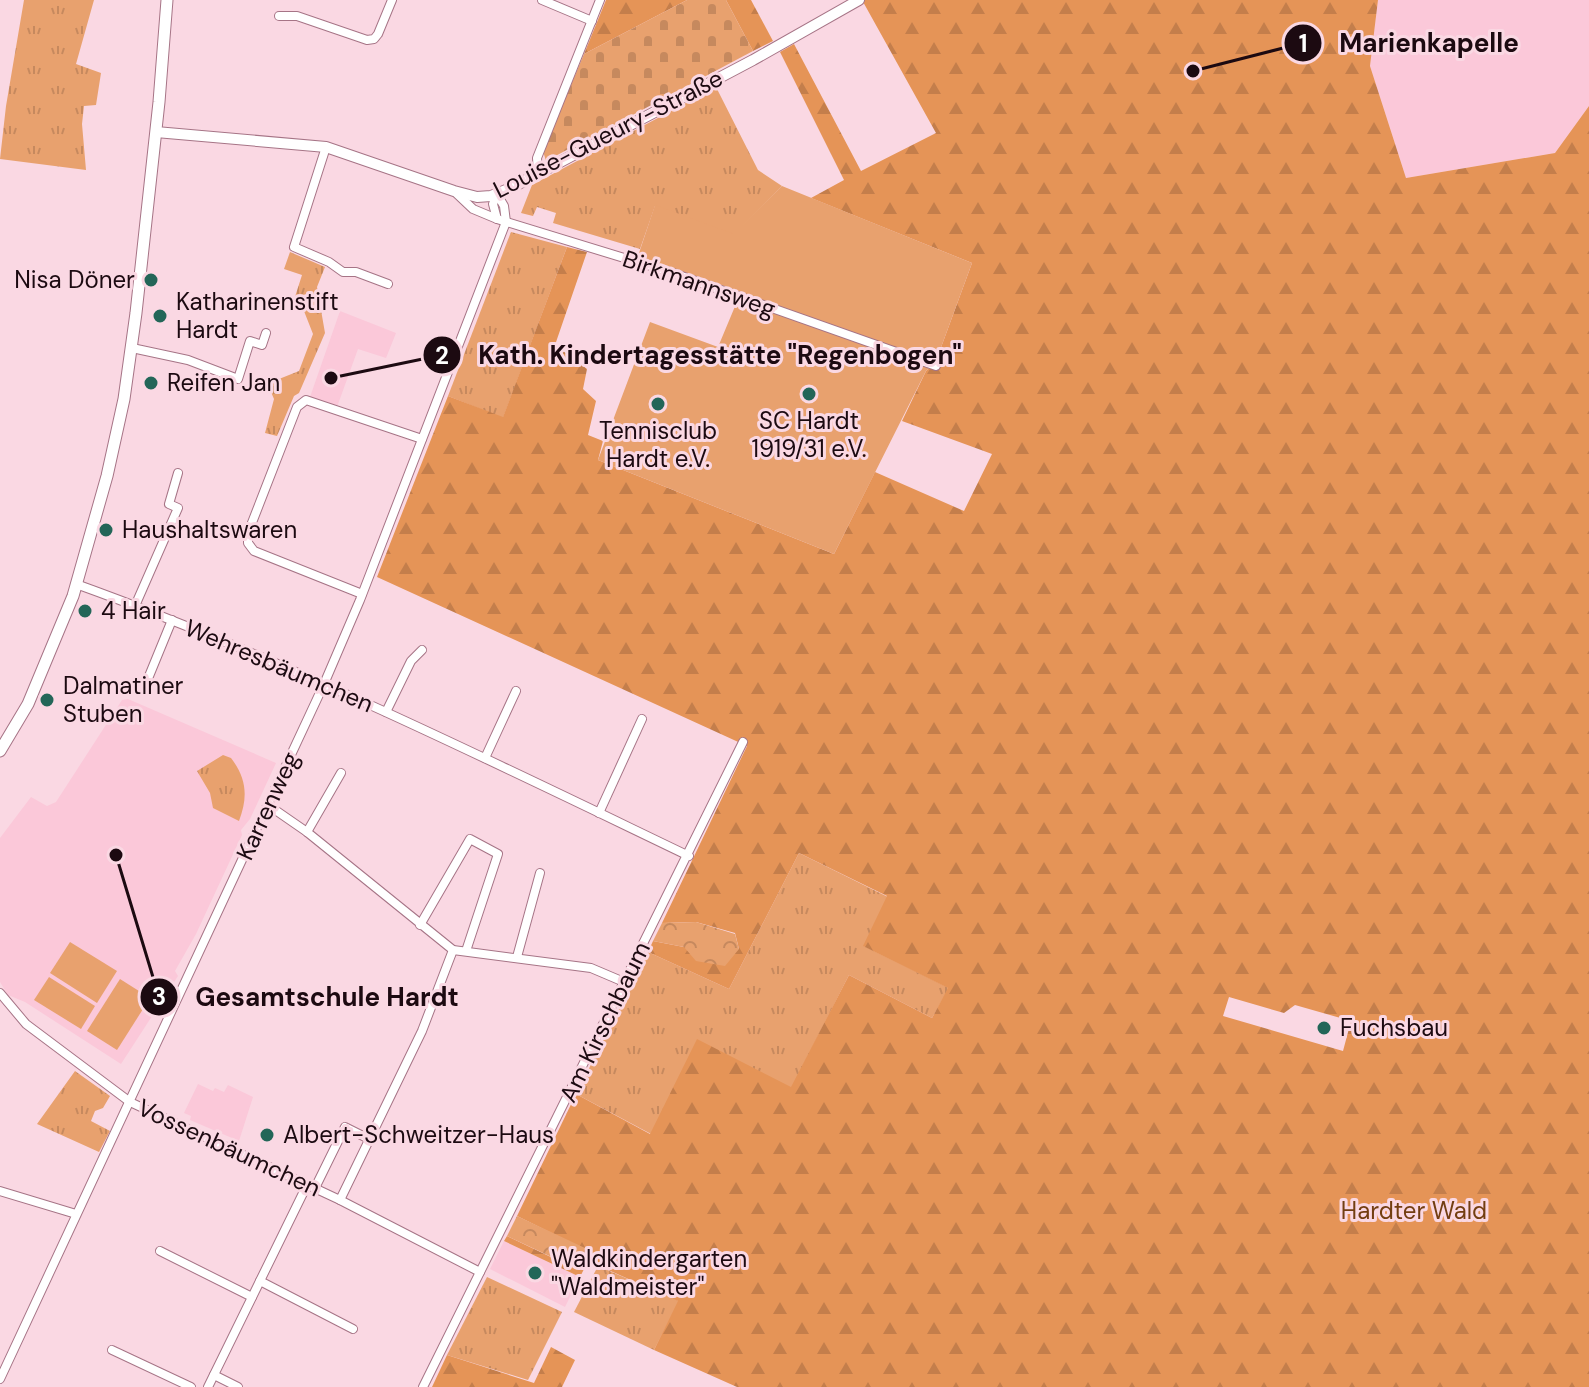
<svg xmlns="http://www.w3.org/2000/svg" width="1589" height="1387" font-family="'DM Sans',sans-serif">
  <defs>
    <pattern id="grass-tufts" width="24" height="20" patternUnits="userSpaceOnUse" patternTransform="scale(2)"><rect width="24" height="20" fill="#e8a16e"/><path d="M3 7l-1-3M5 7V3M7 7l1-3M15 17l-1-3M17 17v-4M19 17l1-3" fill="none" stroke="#c6895e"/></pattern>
    <pattern id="forest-firs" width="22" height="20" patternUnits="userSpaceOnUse" patternTransform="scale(2)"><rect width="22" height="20" fill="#e59457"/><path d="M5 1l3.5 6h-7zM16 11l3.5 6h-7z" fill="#c47e4b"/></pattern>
    <pattern id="cemetery-stones" width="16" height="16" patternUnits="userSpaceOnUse" patternTransform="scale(2)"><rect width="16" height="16" fill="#e8a16e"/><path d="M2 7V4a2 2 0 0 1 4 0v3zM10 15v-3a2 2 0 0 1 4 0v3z" fill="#c6895e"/></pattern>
    <pattern id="park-crowns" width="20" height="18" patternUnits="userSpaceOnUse" patternTransform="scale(2)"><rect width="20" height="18" fill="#e8a16e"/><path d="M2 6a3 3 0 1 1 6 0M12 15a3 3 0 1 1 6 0" fill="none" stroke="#c6895e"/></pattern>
  </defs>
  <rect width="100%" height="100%" fill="#fad8e3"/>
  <g fill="#fbc8d9">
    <polygon points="1378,0 1589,0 1589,106 1555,153 1406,178 1370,66"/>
    <polygon points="340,311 396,333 386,358 358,349 337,407 310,397"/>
    <polygon points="128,699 276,763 250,819 241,830 242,835 196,934 175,971 178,976 121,1064 25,1002 8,995 0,982 0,838 31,797 47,806 56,802 122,700"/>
    <polygon points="198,1084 213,1091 215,1088 224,1092 228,1085 253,1097 239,1141 190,1120 191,1116 184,1113"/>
    <polygon points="504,1241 580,1277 565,1307 490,1269"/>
  </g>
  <g fill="url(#grass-tufts)">
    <polygon points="24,0 94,0 76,64 101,73 96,105 84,106 82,124 86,170 0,159 6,106"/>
    <polygon points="716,87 758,170 782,186 734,235 655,206 640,249 553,223 556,213 537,207 533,216 521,213 532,185"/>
    <polygon points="511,232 567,247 503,418 448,396"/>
    <polygon points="290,252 325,267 317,287 325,333 299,393 294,396 277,436 265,433 274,399 271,392 274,381 299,371 313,334 302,306 293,303 302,275 284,269"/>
    <path d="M223 755 231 758C247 779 248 797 239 821L213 808 210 793 197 771Z"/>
    <polygon points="799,853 888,897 864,946 949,988 932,1018 849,975 792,1087 651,1134 576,1094 648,952 729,989"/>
    <polygon points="75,1071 110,1096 103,1108 95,1111 91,1121 110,1131 99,1152 37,1124"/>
    <polygon points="598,1266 679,1301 654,1350 574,1312"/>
    <polygon points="487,1277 562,1312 528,1380 447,1355"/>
  </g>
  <g fill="url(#forest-firs)" fill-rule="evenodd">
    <polygon points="606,0 687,0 584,54"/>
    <polygon points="726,0 751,0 773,41 753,51"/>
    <path d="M862 0H1378L1370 66 1406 178 1555 153 1589 106V1387H737L654 1350 678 1301 588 1261 580 1277 504 1241 507 1236 576 1269 586 1250 517 1216 576 1094 650 1134 697 1039 791 1087 849 975 932 1018 948 988 863 946 887 896 799 853 729 989 648 952 653 941 684 947 739 949 735 933 696 922 662 923 747 746 377 577 448 396 503 417 567 247 587 252 555 345 587 369 583 389 596 401 588 435 603 441 598 460 834 554 875 472 964 511 992 454 902 421 926 371 936 361 972 263 811 198 844 180 780 52 794 44 861 171 936 133ZM1229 997 1284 1013 1295 1005 1351 1021 1343 1051 1223 1016Z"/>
    <polygon points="551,1347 575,1360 562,1387 432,1387 447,1355 534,1383"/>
  </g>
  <polygon fill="url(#cemetery-stones)" points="687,0 726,0 753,51 546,161 543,151 584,54"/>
  <g fill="url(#park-crowns)">
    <polygon points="696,922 735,934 739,949 725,966 696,961 684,947 653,941 662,923"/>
    <polygon points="517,1216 587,1249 577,1269 507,1236"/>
  </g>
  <g fill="#e8a16e">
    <polygon points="782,186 972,263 936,361 926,371 834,554 598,460 650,322 718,347 741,292 638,256 655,205 734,234"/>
    <polygon points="70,942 117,971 97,1003 50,973"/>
    <polygon points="49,977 95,1006 81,1029 34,1000"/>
    <polygon points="120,979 150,998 117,1050 87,1031"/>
  </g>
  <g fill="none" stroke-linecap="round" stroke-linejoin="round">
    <g stroke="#a67486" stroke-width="10">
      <g id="minor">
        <polyline points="542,0 592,21"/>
        <polyline points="279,16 297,16 367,40 374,39 378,34 392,0"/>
        <polyline points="326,147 294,247 329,262 343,272 356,272 388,284"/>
        <polyline points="538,174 537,158 600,0"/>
        <polyline points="454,191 473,209 497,219 673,273 936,366"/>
        <polyline points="497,194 493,204 497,219"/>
        <polyline points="132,348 188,360 238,379 250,341 262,345 266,333"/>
        <path d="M76 584C287 660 487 759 689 856"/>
        <polyline points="362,594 254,551 248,543 248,533 297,407 306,400 422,439"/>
        <polyline points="135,606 178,508 169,504 178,473"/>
        <polyline points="147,681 172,620"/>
        <polyline points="386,712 411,661 422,650"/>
        <polyline points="485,758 516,691"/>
        <polyline points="268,805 307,832 453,950 591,968 624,982"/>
        <polyline points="599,813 642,719"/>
        <polyline points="307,832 341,773"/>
        <polyline points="420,925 470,839 498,854 466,951"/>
        <polyline points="517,957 540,873"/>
        <polyline points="0,993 26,1024 130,1102 340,1200 480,1272"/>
        <polyline points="315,1188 345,1127 369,1139"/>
        <polyline points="0,1191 76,1214"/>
        <polyline points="340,1200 422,1031 453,950"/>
        <polyline points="160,1251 252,1297"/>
        <polyline points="260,1281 353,1329"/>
        <polyline points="112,1350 191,1387"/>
        <polyline points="214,1375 238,1387"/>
        <polyline points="0,1379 324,684 360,600 506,222 504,206 497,194"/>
        <polyline points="208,1387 307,1185"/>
        <polyline points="423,1387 743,742"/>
      </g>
    </g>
    <g stroke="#a67486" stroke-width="12">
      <polyline id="tertiary" points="156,132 326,147 454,191 477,197 491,196 511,188 753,60 859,0"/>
    </g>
    <g stroke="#a67486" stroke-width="13">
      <polyline id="secondary" points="0,751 28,704 73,596 107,476 124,399 136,313 159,102 167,0"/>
    </g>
    <use href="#minor" stroke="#fff" stroke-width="8"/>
    <use href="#tertiary" stroke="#fff" stroke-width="10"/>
    <use href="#secondary" stroke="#fff" stroke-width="11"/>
  </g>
  <g fill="#236658" stroke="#fad8e3" stroke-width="3">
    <circle cx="151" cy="280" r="8"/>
    <circle cx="160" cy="316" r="8"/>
    <circle cx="151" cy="383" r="8"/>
    <circle cx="809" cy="394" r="8"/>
    <circle cx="658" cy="404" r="8"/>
    <circle cx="106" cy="530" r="8"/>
    <circle cx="85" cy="611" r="8"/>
    <circle cx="47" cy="700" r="8"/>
    <circle cx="1324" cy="1028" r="8"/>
    <circle cx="267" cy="1135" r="8"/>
    <circle cx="535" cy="1273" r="8"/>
  </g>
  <g text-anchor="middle" stroke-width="6" stroke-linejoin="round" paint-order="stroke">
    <g font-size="24" fill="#1c0a11" stroke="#fad8e3">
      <text transform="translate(608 134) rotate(-27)" y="8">Louise-Gueury-Straße</text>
      <text transform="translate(699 284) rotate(19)" y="8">Birkmannsweg</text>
      <text transform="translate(279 666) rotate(23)" y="8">Wehresbäumchen</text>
      <text transform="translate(268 806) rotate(-65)" y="8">Karrenweg</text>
      <text transform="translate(605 1022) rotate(-64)" y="8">Am Kirschbaum</text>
      <text transform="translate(229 1148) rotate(25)" y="8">Vossenbäumchen</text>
    </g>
    <g font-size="24" fill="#1c0a11" stroke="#fad8e3" text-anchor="start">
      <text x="135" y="288" text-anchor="end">Nisa Döner</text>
      <text x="176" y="310">Katharinenstift<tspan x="176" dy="28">Hardt</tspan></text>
      <text x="167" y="391">Reifen Jan</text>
      <text x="809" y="429" text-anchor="middle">SC Hardt<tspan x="809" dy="28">1919/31 e.V.</tspan></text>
      <text x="658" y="439" text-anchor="middle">Tennisclub<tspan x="658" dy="28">Hardt e.V.</tspan></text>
      <text x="122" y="538">Haushaltswaren</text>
      <text x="101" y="619">4 Hair</text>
      <text x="63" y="694">Dalmatiner<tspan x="63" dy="28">Stuben</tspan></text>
      <text x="1340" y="1036">Fuchsbau</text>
      <text x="283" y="1143">Albert-Schweitzer-Haus</text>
      <text x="551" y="1267">Waldkindergarten<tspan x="551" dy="28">"Waldmeister"</tspan></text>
    </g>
    <g font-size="24" fill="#733e11" stroke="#fad8e3">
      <text x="1414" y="1219">Hardter Wald</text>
    </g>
  </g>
  <path fill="none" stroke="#1c0a11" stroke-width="3" d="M1193 71L1303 43M331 378L442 355M116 855L159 997"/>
  <g fill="#1c0a11" stroke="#fad8e3" stroke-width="3">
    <circle cx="1193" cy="71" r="8"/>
    <circle cx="331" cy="378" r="8"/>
    <circle cx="116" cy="855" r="8"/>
    <circle cx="1303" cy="43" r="20"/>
    <circle cx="442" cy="355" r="20"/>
    <circle cx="159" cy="997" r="20"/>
  </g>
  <g font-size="24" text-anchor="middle" font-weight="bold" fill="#fff">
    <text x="1303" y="52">1</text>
    <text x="442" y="364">2</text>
    <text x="159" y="1005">3</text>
  </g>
  <g font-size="26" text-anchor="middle" font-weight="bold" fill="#1c0a11" stroke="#fad8e3" stroke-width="6" stroke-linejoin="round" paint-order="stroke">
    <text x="1429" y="52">Marienkapelle</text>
    <text x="720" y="364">Kath. Kindertagesstätte "Regenbogen"</text>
    <text x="327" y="1006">Gesamtschule Hardt</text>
  </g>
</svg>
